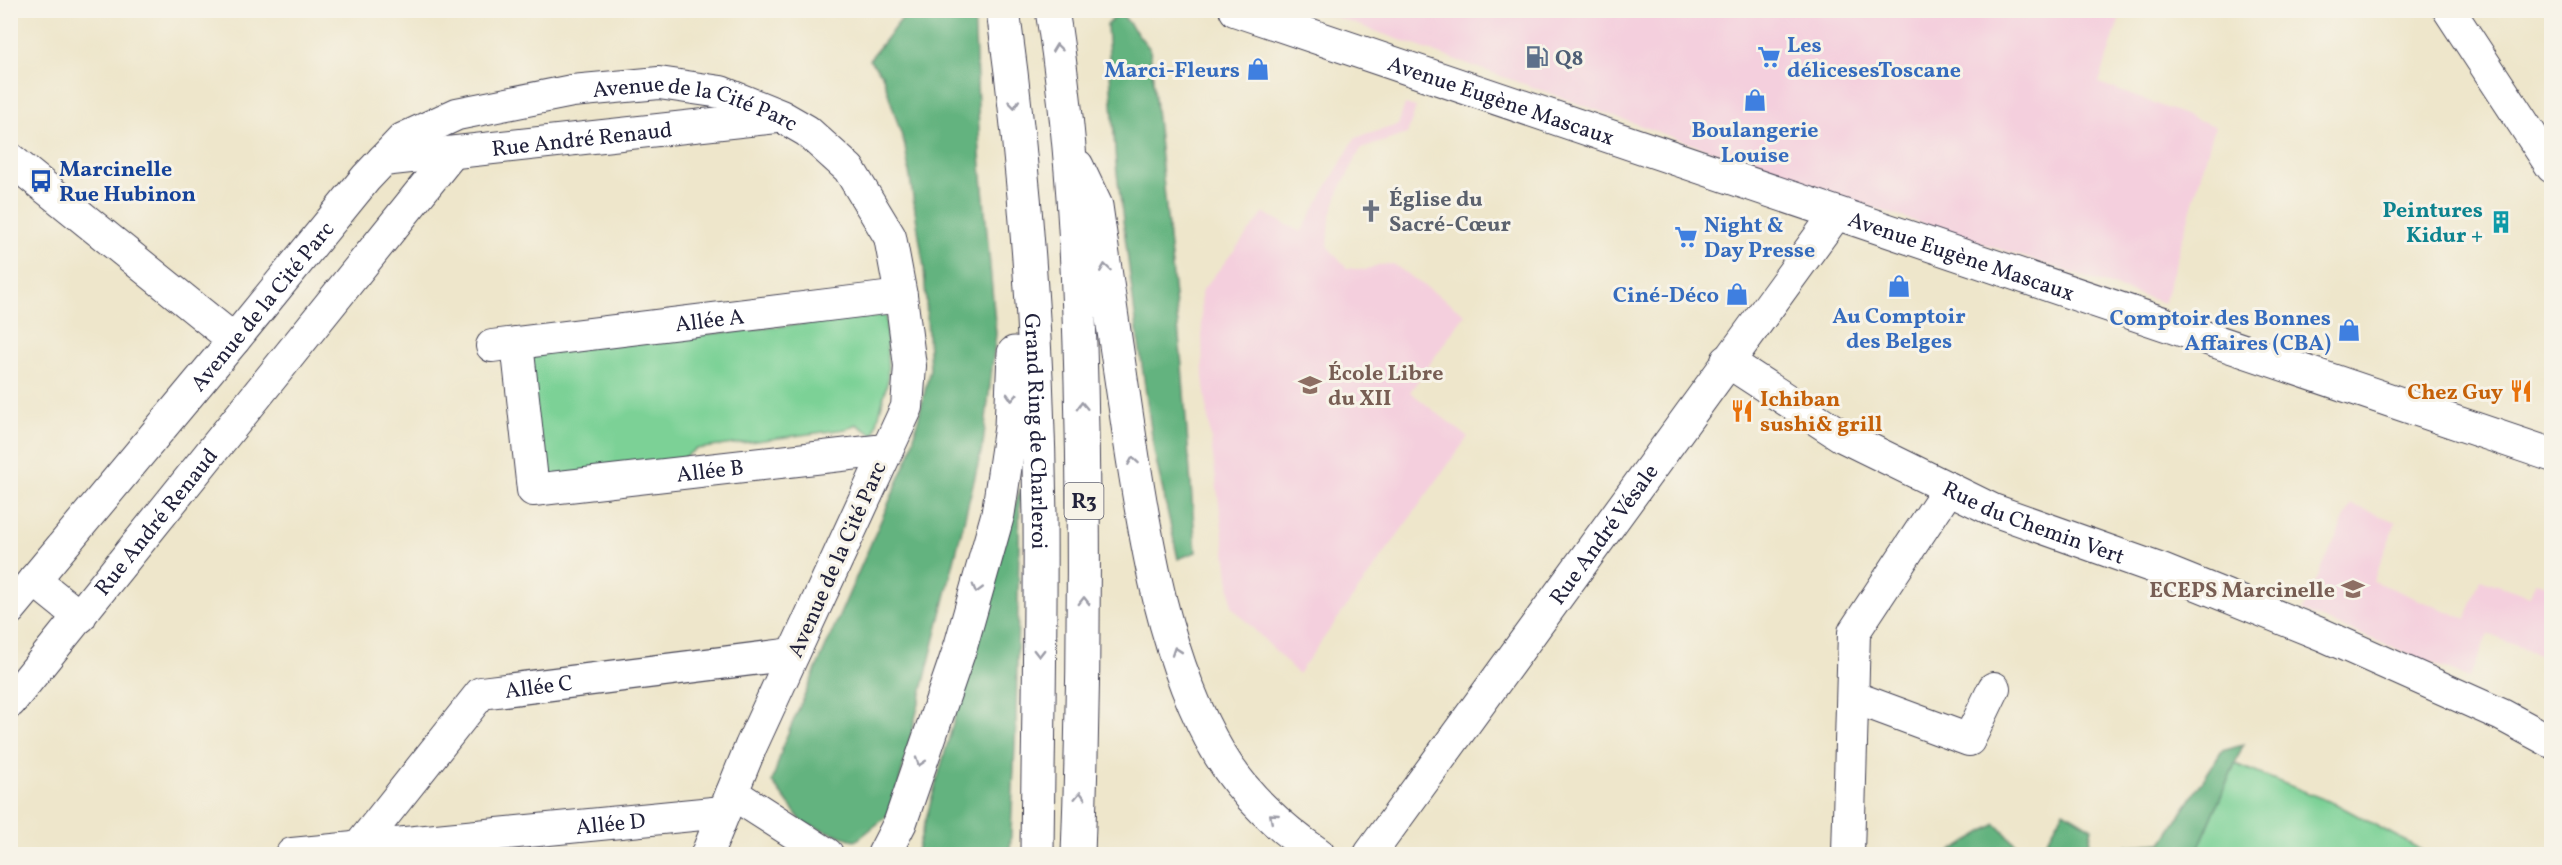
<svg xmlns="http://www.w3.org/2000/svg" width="2562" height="865" font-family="Vollkorn,serif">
  <rect width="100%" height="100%" fill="#f7f3e8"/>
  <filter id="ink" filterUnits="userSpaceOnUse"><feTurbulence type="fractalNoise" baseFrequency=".0167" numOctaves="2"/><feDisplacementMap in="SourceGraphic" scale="12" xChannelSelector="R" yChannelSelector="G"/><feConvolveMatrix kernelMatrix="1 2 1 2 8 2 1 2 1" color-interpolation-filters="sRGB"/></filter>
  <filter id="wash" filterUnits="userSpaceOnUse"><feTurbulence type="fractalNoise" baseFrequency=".008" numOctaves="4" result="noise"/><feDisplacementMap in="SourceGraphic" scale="24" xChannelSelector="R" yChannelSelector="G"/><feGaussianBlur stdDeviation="1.35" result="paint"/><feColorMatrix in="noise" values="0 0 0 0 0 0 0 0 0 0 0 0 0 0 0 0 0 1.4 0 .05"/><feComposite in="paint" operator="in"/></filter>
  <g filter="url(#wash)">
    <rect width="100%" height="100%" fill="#eee6cb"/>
    <g fill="#f4cfdd">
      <polygon points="1319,11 2122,11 2099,83 2215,126 2164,303 1843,198"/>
      <polygon points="1405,104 1416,107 1407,134 1361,149 1339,191 1330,218 1328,247 1347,268 1365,270 1378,265 1393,264 1465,314 1410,392 1468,437 1298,674 1232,607 1203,377 1201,292 1264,213 1301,232 1355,138 1398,125"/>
      <polygon points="2351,504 2396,522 2373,581 2466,619 2480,579 2530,596 2535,582 2551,586 2551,660 2488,634 2469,678 2302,611"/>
    </g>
    <g fill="#7bd196" stroke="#4e7a68" stroke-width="1.5">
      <polygon points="886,315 888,380 874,435 856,424 846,429 696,449 673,465 545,481 518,354"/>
      <polygon points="2235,764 2336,804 2429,854 2196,854"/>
    </g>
    <g fill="#64b37f" stroke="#436a5d" stroke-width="1.5">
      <polygon points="908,11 974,11 980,154 996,334 983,444 892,812 856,841 803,823 772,782 785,740 910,454 930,369 924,268 905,146 882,74 869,60"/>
      <polygon points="1120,12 1150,49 1182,366 1196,552 1178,559 1154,451 1135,315 1116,165 1107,25"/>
      <polygon points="1020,488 1016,723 1010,854 916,854"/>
      <polygon points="2243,745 2196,854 2124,854 2127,846 2162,843 2222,751"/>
      <polygon points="2064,811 2092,828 2087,854 2039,854"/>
      <polygon points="1996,824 2026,854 1951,854 1951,851"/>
    </g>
  </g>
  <g filter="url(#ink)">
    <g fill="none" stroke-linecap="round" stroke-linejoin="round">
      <g stroke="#413f51" stroke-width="34">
        <g id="minor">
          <polyline points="2449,10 2552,167"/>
          <polyline points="10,159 234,340"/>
          <path id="s1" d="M383 160 777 117"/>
          <path id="s2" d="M517 343 533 490 885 450"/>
          <path id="s3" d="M492 346 901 296"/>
          <path id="s4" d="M1727 361 1842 436 1993 510 2162 570 2323 635 2502 715 2552 742"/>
          <polyline points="34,580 80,617"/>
          <path id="s5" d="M10 609 234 340 366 178 403 139 457 114 572 91 659 83 721 92 781 116 807 131 849 169 890 237 901 296 910 366 907 407 751 746 707 854"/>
          <polyline points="1853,697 1969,740 1994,688"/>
          <path id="s6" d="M10 702 452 153"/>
          <polyline points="732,793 827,854"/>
          <path id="s7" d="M358 848 481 693 793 654"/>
          <path id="s8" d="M292 854 723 812"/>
          <path id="s9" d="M1370 854 1836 214"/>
          <polyline points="1848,854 1854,632 1949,488"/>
        </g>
      </g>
      <g stroke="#413f51" stroke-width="35">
        <g id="major">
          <path id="s10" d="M1236 10 2552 455"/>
        </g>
      </g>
      <g stroke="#413f51" stroke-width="35">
        <g id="highway">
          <path id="s11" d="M1003 10C1026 178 1038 349 1040 518 1041 630 1038 742 1037 854"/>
          <path d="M1052 10C1072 133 1078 258 1081 382 1085 540 1084 697 1078 854"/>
          <path d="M1077 166 1096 206C1107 284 1118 361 1130 439 1146 544 1165 663 1220 755 1243 794 1281 829 1318 854"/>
          <polyline points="884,854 900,823 961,645 998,514 1011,427 1014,353"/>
        </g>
      </g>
      <use href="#minor" stroke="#fff" stroke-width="32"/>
      <use href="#major" stroke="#fff" stroke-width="33"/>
      <use href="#highway" stroke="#fff" stroke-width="33"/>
    </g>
    <defs><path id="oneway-chevron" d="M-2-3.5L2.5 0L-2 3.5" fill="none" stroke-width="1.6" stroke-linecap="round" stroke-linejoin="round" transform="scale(1.5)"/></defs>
    <g stroke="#9c9ca7">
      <use href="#oneway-chevron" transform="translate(1057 48) rotate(-97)"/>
      <use href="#oneway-chevron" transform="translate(1014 104) rotate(84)"/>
      <use href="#oneway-chevron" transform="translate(1105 268) rotate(-98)"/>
      <use href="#oneway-chevron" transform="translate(1012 397) rotate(93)"/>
      <use href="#oneway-chevron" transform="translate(1082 406) rotate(-92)"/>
      <use href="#oneway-chevron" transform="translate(1133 461) rotate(-99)"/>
      <use href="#oneway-chevron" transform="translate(977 589) rotate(106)"/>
      <use href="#oneway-chevron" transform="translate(1084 601) rotate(-90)"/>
      <use href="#oneway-chevron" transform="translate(1176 651) rotate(-109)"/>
      <use href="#oneway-chevron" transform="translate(1039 653) rotate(90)"/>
      <use href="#oneway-chevron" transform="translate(920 762) rotate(108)"/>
      <use href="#oneway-chevron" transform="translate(1080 796) rotate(-88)"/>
      <use href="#oneway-chevron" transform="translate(1273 817) rotate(-139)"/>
    </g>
  </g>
  <defs>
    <g id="fuel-bare" transform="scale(1.8)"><path d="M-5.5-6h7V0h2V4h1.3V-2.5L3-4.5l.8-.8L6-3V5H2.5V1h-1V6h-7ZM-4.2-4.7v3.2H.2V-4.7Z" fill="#5c6f8a" stroke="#f7f3e8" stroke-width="2.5" paint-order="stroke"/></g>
    <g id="supermarket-bare" transform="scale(1.8)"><path d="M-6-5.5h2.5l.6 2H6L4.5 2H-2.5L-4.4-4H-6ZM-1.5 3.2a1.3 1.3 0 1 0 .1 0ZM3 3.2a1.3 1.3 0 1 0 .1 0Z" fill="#3f7fe0" stroke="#f7f3e8" stroke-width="2.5" paint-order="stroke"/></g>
    <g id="shop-bare" transform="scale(1.8)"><path d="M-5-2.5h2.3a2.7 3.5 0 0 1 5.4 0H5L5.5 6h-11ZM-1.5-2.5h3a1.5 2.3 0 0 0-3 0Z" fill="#3f7fe0" stroke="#f7f3e8" stroke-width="2.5" paint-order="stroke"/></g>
    <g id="bus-bare" transform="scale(1.8)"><path d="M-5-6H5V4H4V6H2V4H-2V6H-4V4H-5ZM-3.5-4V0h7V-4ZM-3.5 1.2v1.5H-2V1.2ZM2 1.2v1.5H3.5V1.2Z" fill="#1a4fb4" stroke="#f7f3e8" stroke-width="2.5" paint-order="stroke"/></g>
    <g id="church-bare" transform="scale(1.8)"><path d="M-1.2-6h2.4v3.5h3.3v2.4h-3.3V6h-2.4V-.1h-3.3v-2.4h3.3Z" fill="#6b7280" stroke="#f7f3e8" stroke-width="2.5" paint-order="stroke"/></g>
    <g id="building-bare" transform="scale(1.8)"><path d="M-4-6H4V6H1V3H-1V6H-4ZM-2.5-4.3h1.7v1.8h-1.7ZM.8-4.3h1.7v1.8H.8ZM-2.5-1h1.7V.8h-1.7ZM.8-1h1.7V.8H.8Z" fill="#0f9aa8" stroke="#f7f3e8" stroke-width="2.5" paint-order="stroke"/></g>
    <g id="school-bare" transform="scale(1.8)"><path d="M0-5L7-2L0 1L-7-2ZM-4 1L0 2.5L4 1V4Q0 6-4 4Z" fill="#8d6e63" stroke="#f7f3e8" stroke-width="2.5" paint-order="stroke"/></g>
    <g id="restaurant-bare" transform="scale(1.8)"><path d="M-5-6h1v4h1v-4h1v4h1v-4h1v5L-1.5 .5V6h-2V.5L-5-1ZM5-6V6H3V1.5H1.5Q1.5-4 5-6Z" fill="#e8710a" stroke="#f7f3e8" stroke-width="2.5" paint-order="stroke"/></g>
    <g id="university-bare" transform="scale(1.8)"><path d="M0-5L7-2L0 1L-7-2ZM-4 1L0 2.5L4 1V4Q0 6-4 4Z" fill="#8d6e63" stroke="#f7f3e8" stroke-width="2.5" paint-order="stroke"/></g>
  </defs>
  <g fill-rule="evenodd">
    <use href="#fuel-bare" x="1537" y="57"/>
    <use href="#supermarket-bare" x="1769" y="57"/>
    <use href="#shop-bare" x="1258" y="69"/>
    <use href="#shop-bare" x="1755" y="100"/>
    <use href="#bus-bare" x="41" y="181"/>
    <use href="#church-bare" x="1371" y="211"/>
    <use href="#building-bare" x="2501" y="222"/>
    <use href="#supermarket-bare" x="1686" y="237"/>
    <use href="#shop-bare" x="1899" y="286"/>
    <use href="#shop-bare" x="1737" y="294"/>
    <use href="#shop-bare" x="2349" y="330"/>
    <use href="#school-bare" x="1310" y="385"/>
    <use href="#restaurant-bare" x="2521" y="391"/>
    <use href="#restaurant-bare" x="1742" y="411"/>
    <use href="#university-bare" x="2353" y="589"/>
  </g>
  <g text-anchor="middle" stroke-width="6" stroke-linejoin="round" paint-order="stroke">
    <rect fill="#f7f3e8" stroke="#62616f" stroke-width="1.5" x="1064.5" y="483" width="39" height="36" rx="4.5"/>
    <g font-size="21" font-weight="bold" fill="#22223b">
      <text x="1084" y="508">R3</text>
    </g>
    <g font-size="22" font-weight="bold" fill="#366cbe" stroke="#f7f3e8" text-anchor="end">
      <text x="1787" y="52" text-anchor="start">Les<tspan x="1787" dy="25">délicesesToscane</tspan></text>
      <text x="1240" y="77">Marci-Fleurs</text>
      <text x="1755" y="137" text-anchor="middle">Boulangerie<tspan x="1755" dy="25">Louise</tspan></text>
      <text x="1704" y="232" text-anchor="start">Night &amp;<tspan x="1704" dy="25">Day Presse</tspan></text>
      <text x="1719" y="302">Ciné-Déco</text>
      <text x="1899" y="323" text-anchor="middle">Au Comptoir<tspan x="1899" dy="25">des Belges</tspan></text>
      <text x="2331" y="325">Comptoir des Bonnes<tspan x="2331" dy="25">Affaires (CBA)</tspan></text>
    </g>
    <g font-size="22" font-weight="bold" fill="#4e5e75" stroke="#f7f3e8" text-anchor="start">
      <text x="1555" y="65">Q8</text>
    </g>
    <g font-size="22" fill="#22223b" stroke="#f7f3e8">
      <text dy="8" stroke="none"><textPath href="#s10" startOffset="280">Avenue Eugène Mascaux</textPath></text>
      <text dy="8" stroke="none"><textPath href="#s5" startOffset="916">Avenue de la Cité Parc</textPath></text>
      <text dy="8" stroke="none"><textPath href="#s1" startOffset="200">Rue André Renaud</textPath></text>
      <text dy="8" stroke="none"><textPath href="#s10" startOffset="766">Avenue Eugène Mascaux</textPath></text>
      <text dy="8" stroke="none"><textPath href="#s5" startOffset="394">Avenue de la Cité Parc</textPath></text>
      <text dy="8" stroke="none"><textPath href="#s3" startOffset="219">Allée A</textPath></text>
      <text dy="8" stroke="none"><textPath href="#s11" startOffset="423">Grand Ring de Charleroi</textPath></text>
      <text dy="8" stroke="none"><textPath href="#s2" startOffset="326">Allée B</textPath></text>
      <text dy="8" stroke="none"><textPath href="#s4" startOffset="348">Rue du Chemin Vert</textPath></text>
      <text dy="8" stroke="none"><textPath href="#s6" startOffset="232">Rue André Renaud</textPath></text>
      <text dy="8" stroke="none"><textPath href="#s9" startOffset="396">Rue André Vésale</textPath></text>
      <text transform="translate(836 559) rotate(-66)" y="8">Avenue de la Cité Parc</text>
      <text dy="8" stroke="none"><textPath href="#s7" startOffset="256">Allée C</textPath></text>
      <text dy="8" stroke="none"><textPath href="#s8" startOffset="320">Allée D</textPath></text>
    </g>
    <g font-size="22" font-weight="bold" fill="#164399" stroke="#f7f3e8" text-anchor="start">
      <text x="59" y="176">Marcinelle<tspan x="59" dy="25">Rue Hubinon</tspan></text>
    </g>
    <g font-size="22" font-weight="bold" fill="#5b616d" stroke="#f7f3e8" text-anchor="start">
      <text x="1389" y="206">Église du<tspan x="1389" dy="25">Sacré-Cœur</tspan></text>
    </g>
    <g font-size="22" font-weight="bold" fill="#0d838f" stroke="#f7f3e8" text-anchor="end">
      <text x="2483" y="217">Peintures<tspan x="2483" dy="25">Kidur +</tspan></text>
    </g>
    <g font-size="22" font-weight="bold" fill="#785e54" stroke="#f7f3e8" text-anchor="start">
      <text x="1328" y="380">École Libre<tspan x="1328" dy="25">du XII</tspan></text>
      <text x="2335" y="597" text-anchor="end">ECEPS Marcinelle</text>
    </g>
    <g font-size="22" font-weight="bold" fill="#c56008" stroke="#f7f3e8" text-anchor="end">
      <text x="2503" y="399">Chez Guy</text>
      <text x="1760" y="406" text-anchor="start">Ichiban<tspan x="1760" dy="25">sushi&amp; grill</tspan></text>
    </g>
  </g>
  <rect width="2562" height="865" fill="none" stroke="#f7f3e8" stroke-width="36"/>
</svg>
